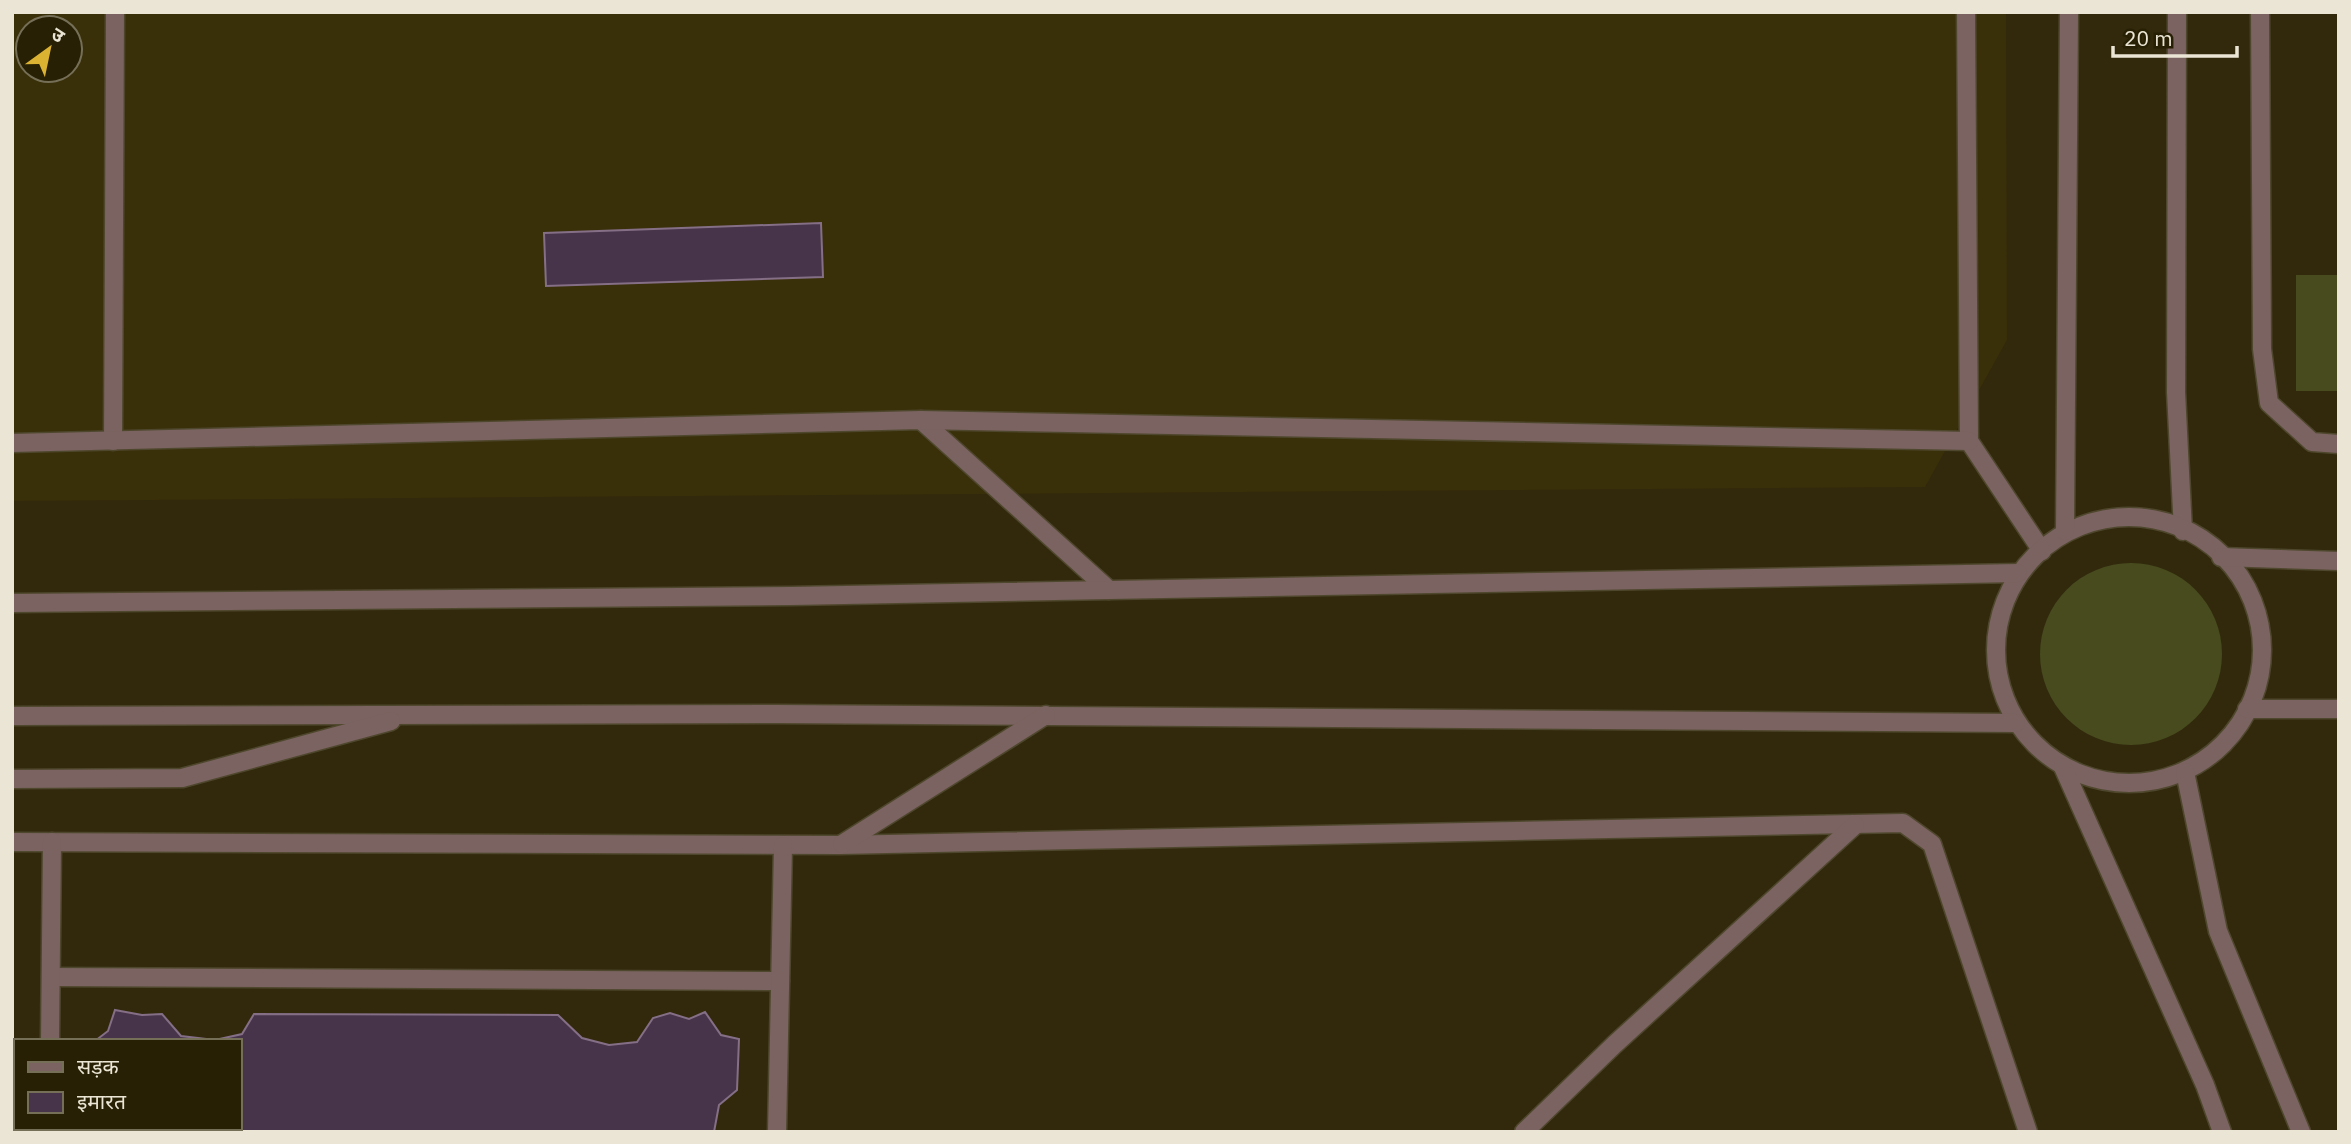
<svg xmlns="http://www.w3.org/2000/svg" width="2351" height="1144" font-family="'IBM Plex Sans','Noto Sans Devanagari',sans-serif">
  <rect width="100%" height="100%" fill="#32290d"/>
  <path fill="#392f09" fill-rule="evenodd" d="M12 12H2006L2007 340 1925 487 12 501ZM28 28H70V70H28Z"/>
  <g fill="#474b1e">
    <rect x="2296" y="275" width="43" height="116"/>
    <circle cx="2131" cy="654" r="91"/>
  </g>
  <g fill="#47344a" stroke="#846f87" stroke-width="2">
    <polygon points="821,223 823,277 546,286 544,233"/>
    <polygon points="115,1010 142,1015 162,1014 181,1036 215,1040 242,1034 254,1014 558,1015 582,1038 609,1045 637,1042 653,1018 670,1013 689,1019 705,1012 721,1035 739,1039 737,1090 719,1105 714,1132 118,1132 118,1128 240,1128 240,1041 95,1041 108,1031"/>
  </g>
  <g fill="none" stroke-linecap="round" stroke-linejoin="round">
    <g stroke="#4f472d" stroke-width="21">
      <g id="minor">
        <polyline points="1966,12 1969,441 2042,551"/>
        <polyline points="2177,12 2176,392 2183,531"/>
        <polyline points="2260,12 2262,349 2269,403 2312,442 2339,444"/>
        <polyline points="921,420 1109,590"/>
        <polyline points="113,441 115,12"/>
        <polyline points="12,443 921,420 1969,441"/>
        <circle cx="2129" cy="650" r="133"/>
        <polyline points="2065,531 2069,12"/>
        <polyline points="2221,557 2339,561"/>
        <polyline points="12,603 791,596 2018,573"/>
        <polyline points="2247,709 2339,709"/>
        <polyline points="12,716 778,714 2016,723"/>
        <polyline points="2063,767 2205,1085 2222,1132"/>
        <polyline points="2185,772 2218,931 2301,1132"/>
        <polyline points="12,779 182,778 391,721"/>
        <polyline points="12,842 840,845 1903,823 1932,844 2028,1132"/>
        <polyline points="842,844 1046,715"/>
        <polyline points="51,977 780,981"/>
        <polyline points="50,1041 52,842"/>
        <polyline points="50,1132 50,1128"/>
        <polyline points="777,1132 783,846"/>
        <polyline points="1524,1132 1615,1044 1855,825"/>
      </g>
    </g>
    <use href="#minor" stroke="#7a6360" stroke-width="18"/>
  </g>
  <rect width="2351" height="1144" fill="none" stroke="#eae5d5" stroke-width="28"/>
  <rect x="14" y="1039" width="228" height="91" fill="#282004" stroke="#766f58" stroke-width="2"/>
  <rect x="28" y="1062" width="35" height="10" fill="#7a6360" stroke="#766f58" stroke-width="2"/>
  <text x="77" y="1074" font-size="21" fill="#eae5d5">सड़क</text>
  <rect x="28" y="1092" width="35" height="21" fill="#47344a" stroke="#766f58" stroke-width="2"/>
  <text x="77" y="1109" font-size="21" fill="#eae5d5">इमारत</text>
  <g transform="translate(49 49) rotate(33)"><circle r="33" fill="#282004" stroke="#766f58" stroke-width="2"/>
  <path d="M0-5L12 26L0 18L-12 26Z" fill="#dcb233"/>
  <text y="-10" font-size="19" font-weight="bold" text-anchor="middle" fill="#eae5d5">उ</text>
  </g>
  <path d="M2113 46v10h124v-10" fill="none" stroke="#eae5d5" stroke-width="3.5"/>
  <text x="2124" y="46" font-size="21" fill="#eae5d5" stroke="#282004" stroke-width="5" paint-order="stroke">20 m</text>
</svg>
